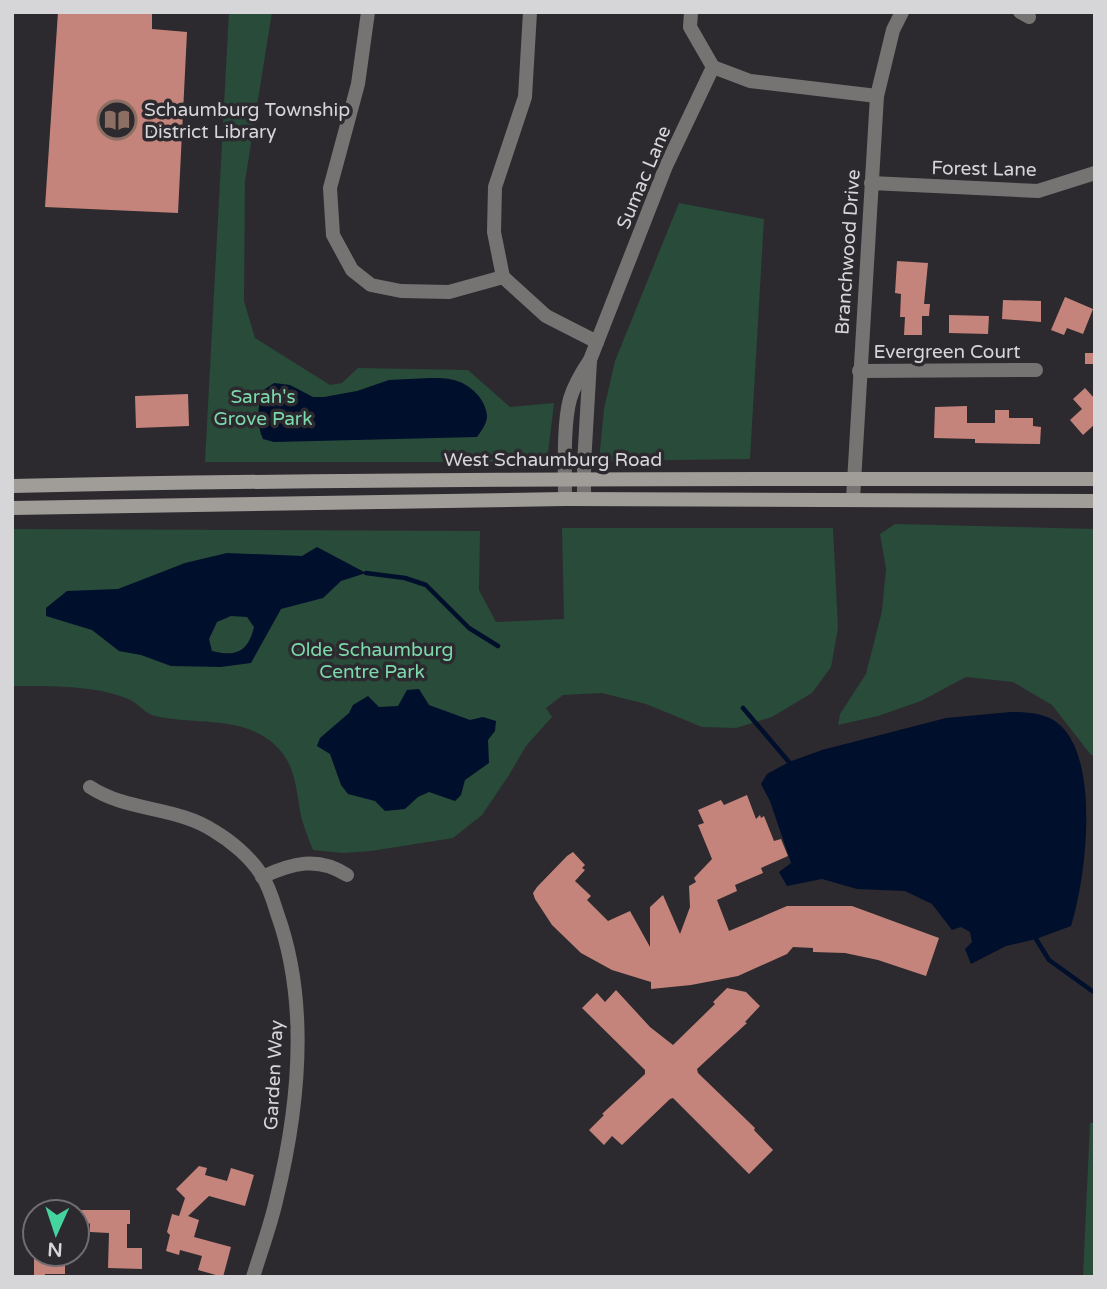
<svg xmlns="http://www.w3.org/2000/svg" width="1107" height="1289" font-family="'Varela Round',sans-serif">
  <rect width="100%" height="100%" fill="#2c2a2f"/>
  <g fill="#284b3a">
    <polygon points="229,12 272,12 245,181 244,301 255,338 330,385 342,383 358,368 468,370 510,407 554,403 547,462 205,462"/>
    <polygon points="679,203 764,219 750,459 599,461 604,409 615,361"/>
    <polygon points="895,524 1095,529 1095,755 1091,755 1052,705 1013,682 966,677 921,701 878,716 838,725 840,714 866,674 882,611 886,569 880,534"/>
    <path d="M562 528H833L838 628 831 667 812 693 772 717 736 728 702 727 646 704 602 693 563 695 546 708 552 717 526 746 509 775 482 815 453 838 371 851 343 853 313 850C309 840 305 830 302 820 297 799 297 772 283 754 252 713 198 726 155 716 145 714 138 703 128 699 96 685 47 686 12 686V529L480 531 479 590 496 622 564 619Z"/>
    <polygon points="1090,1123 1095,1123 1095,1277 1083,1277"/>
  </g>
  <g fill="#000f2b" fill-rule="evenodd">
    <path d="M430 378C438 378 446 378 454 380 470 384 486 399 487 416 487 424 481 431 477 437L274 442 263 439C256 424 258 406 262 391L274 383 290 385 313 397H324L357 391 389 380Z"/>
    <path d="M317 547 366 573 341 581 323 598 281 609 251 663 221 667 171 666 141 655 119 651 92 630 46 616V608L67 591 118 589 185 563 227 553 302 556ZM231 616 247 617 254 627C248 652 236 657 212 651L209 639 217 622Z"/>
    <polygon points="419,689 429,705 470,720 483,717 496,721 495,731 488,740 489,763 465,780 461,795 455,801 429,792 418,797 405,809 385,811 375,801 348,794 341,785 330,754 317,746 320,738 349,713 353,705 368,696 379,707 398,706 407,690"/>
    <path d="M1011 712C1029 712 1048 713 1061 726 1100 763 1086 879 1071 926L1036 939 1006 946 971 964 965 949 972 942 970 932 961 927 952 930 932 904 905 891 857 889 822 879 787 886 779 872 791 863 770 801 761 784 767 774 789 762 822 750 946 718Z"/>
  </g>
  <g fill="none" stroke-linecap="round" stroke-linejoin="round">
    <g stroke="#000f2b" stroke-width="4.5">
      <polyline points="366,573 405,578 426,585 469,628 498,646"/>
      <polyline points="743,708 789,762"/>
      <polyline points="1036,939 1049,960 1095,993"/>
    </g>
  </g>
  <g fill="#c5847b">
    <polygon points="58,12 152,12 152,29 187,32 178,213 45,207"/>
    <polygon points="897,261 928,263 924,304 930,304 929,316 922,316 922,335 904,335 905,317 900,317 901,294 895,293"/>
    <polygon points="1065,297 1093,309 1083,334 1067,328 1064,335 1051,330"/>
    <polygon points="1003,300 1041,301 1041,322 1002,319"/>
    <polygon points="949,315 989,316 988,334 949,333"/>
    <rect x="1085" y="353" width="10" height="11"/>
    <polygon points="1085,388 1095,399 1095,424 1083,435 1070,420 1082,409 1073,399"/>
    <polygon points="188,394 189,426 136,428 135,396"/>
    <polygon points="967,406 967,423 995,423 995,410 1009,410 1009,418 1033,418 1033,426 1041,427 1040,444 975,443 975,439 934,438 935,407"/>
    <polygon points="747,795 756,819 760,815 761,818 764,816 774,841 781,839 788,856 761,868 763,873 735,885 737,891 717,900 729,931 787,906 852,906 939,938 926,976 878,960 845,953 813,952 813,948 793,947 787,954 738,976 691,985 651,989 651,982 612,970 581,953 552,925 535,899 533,893 537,887 567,856 573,852 585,865 582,868 585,870 575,881 591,896 587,900 608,921 630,911 650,947 650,907 663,895 680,934 690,907 689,886 696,882 694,878 712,859 698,825 704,823 698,810 721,800 724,805"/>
    <polygon points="727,988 746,992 760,1006 745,1022 747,1023 697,1069 698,1073 755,1128 754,1130 773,1150 749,1174 673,1098 670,1099 622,1145 612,1136 604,1145 589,1130 604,1115 602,1114 645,1074 645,1070 582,1008 597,993 605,1002 616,990 650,1027 673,1045 715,1004 713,1002"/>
    <polygon points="199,1166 207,1168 205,1175 227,1181 231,1168 254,1175 245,1206 209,1196 188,1216 199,1220 194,1237 231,1247 223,1277 198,1270 202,1256 180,1250 179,1255 166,1251 170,1235 167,1232 172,1214 179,1216 185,1198 176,1189"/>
    <polygon points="77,1210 130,1210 130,1224 127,1224 127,1248 142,1248 142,1269 108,1268 109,1233 90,1232 90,1223 77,1231"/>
    <polygon points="34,1254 65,1254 65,1274 45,1274 45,1277 34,1277"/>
  </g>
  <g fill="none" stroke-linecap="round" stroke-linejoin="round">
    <g stroke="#767472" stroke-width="14">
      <polyline points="368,12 358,84 330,188 333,235 352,270 371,285 401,291 449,292 503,277 546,316 597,342"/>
      <polyline points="1020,12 1029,17"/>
      <polyline points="713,67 750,81 877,96"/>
      <polyline points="871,183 1038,191 1095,173"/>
      <polyline points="503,277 494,232 495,187 525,97 530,12"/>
      <polyline points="859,371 1036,370"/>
      <polyline points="584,498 584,464 590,361"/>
      <path d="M565 499C565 472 563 424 570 399 574 385 582 372 590 360L666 166 713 67 690 27 691 12"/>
      <polyline points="853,499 877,96 893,30 902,12"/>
      <path d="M90 787C128 812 176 806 214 831 231 841 250 857 261 874 269 886 273 900 277 913 310 1004 299 1108 276 1201 270 1227 261 1251 253 1277"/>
      <path d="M262 877C292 863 318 856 347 875"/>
    </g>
    <g stroke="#a09d99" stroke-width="14">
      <path d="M12 486C373 478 734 479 1095 479"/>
      <polyline points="12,508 565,499 1095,501"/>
    </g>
  </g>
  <defs>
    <g id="library-ring" transform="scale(2.0125)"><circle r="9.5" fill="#2c2a2f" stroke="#8d6e63" stroke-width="1.5"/><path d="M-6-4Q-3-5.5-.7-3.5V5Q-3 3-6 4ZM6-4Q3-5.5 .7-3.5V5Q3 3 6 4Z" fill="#8d6e63"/></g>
  </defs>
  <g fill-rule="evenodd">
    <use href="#library-ring" x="117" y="120"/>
  </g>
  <g text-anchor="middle" stroke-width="7" stroke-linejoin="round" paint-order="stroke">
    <g font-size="19" fill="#d6d5d8" stroke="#2c2a2f" text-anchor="start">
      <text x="144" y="116">Schaumburg Township<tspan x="144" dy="22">District Library</tspan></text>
    </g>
    <g font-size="19" fill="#d6d5d8" stroke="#2c2a2f">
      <text transform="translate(984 168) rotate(1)" y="7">Forest Lane</text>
      <text transform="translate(643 177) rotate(-67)" y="7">Sumac Lane</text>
      <text transform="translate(847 252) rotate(-86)" y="7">Branchwood Drive</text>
      <text x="947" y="358">Evergreen Court</text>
      <text x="553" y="466">West Schaumburg Road</text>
      <text transform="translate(273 1075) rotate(-87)" y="7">Garden Way</text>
    </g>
    <g font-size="19" fill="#7bd9ab" stroke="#2c2a2f">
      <text x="263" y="403">Sarah's<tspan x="263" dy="22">Grove Park</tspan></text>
      <text x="372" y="656">Olde Schaumburg<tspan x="372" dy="22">Centre Park</tspan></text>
    </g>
  </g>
  <rect width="1107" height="1289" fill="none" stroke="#d6d5d8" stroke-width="28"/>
  <g transform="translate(56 1233) rotate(183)"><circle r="33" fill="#2c2a2f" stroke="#706e73" stroke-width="2"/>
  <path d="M0-5L12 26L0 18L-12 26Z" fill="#46d49e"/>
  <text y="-10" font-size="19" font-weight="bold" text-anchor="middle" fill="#d6d5d8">N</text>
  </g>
</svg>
